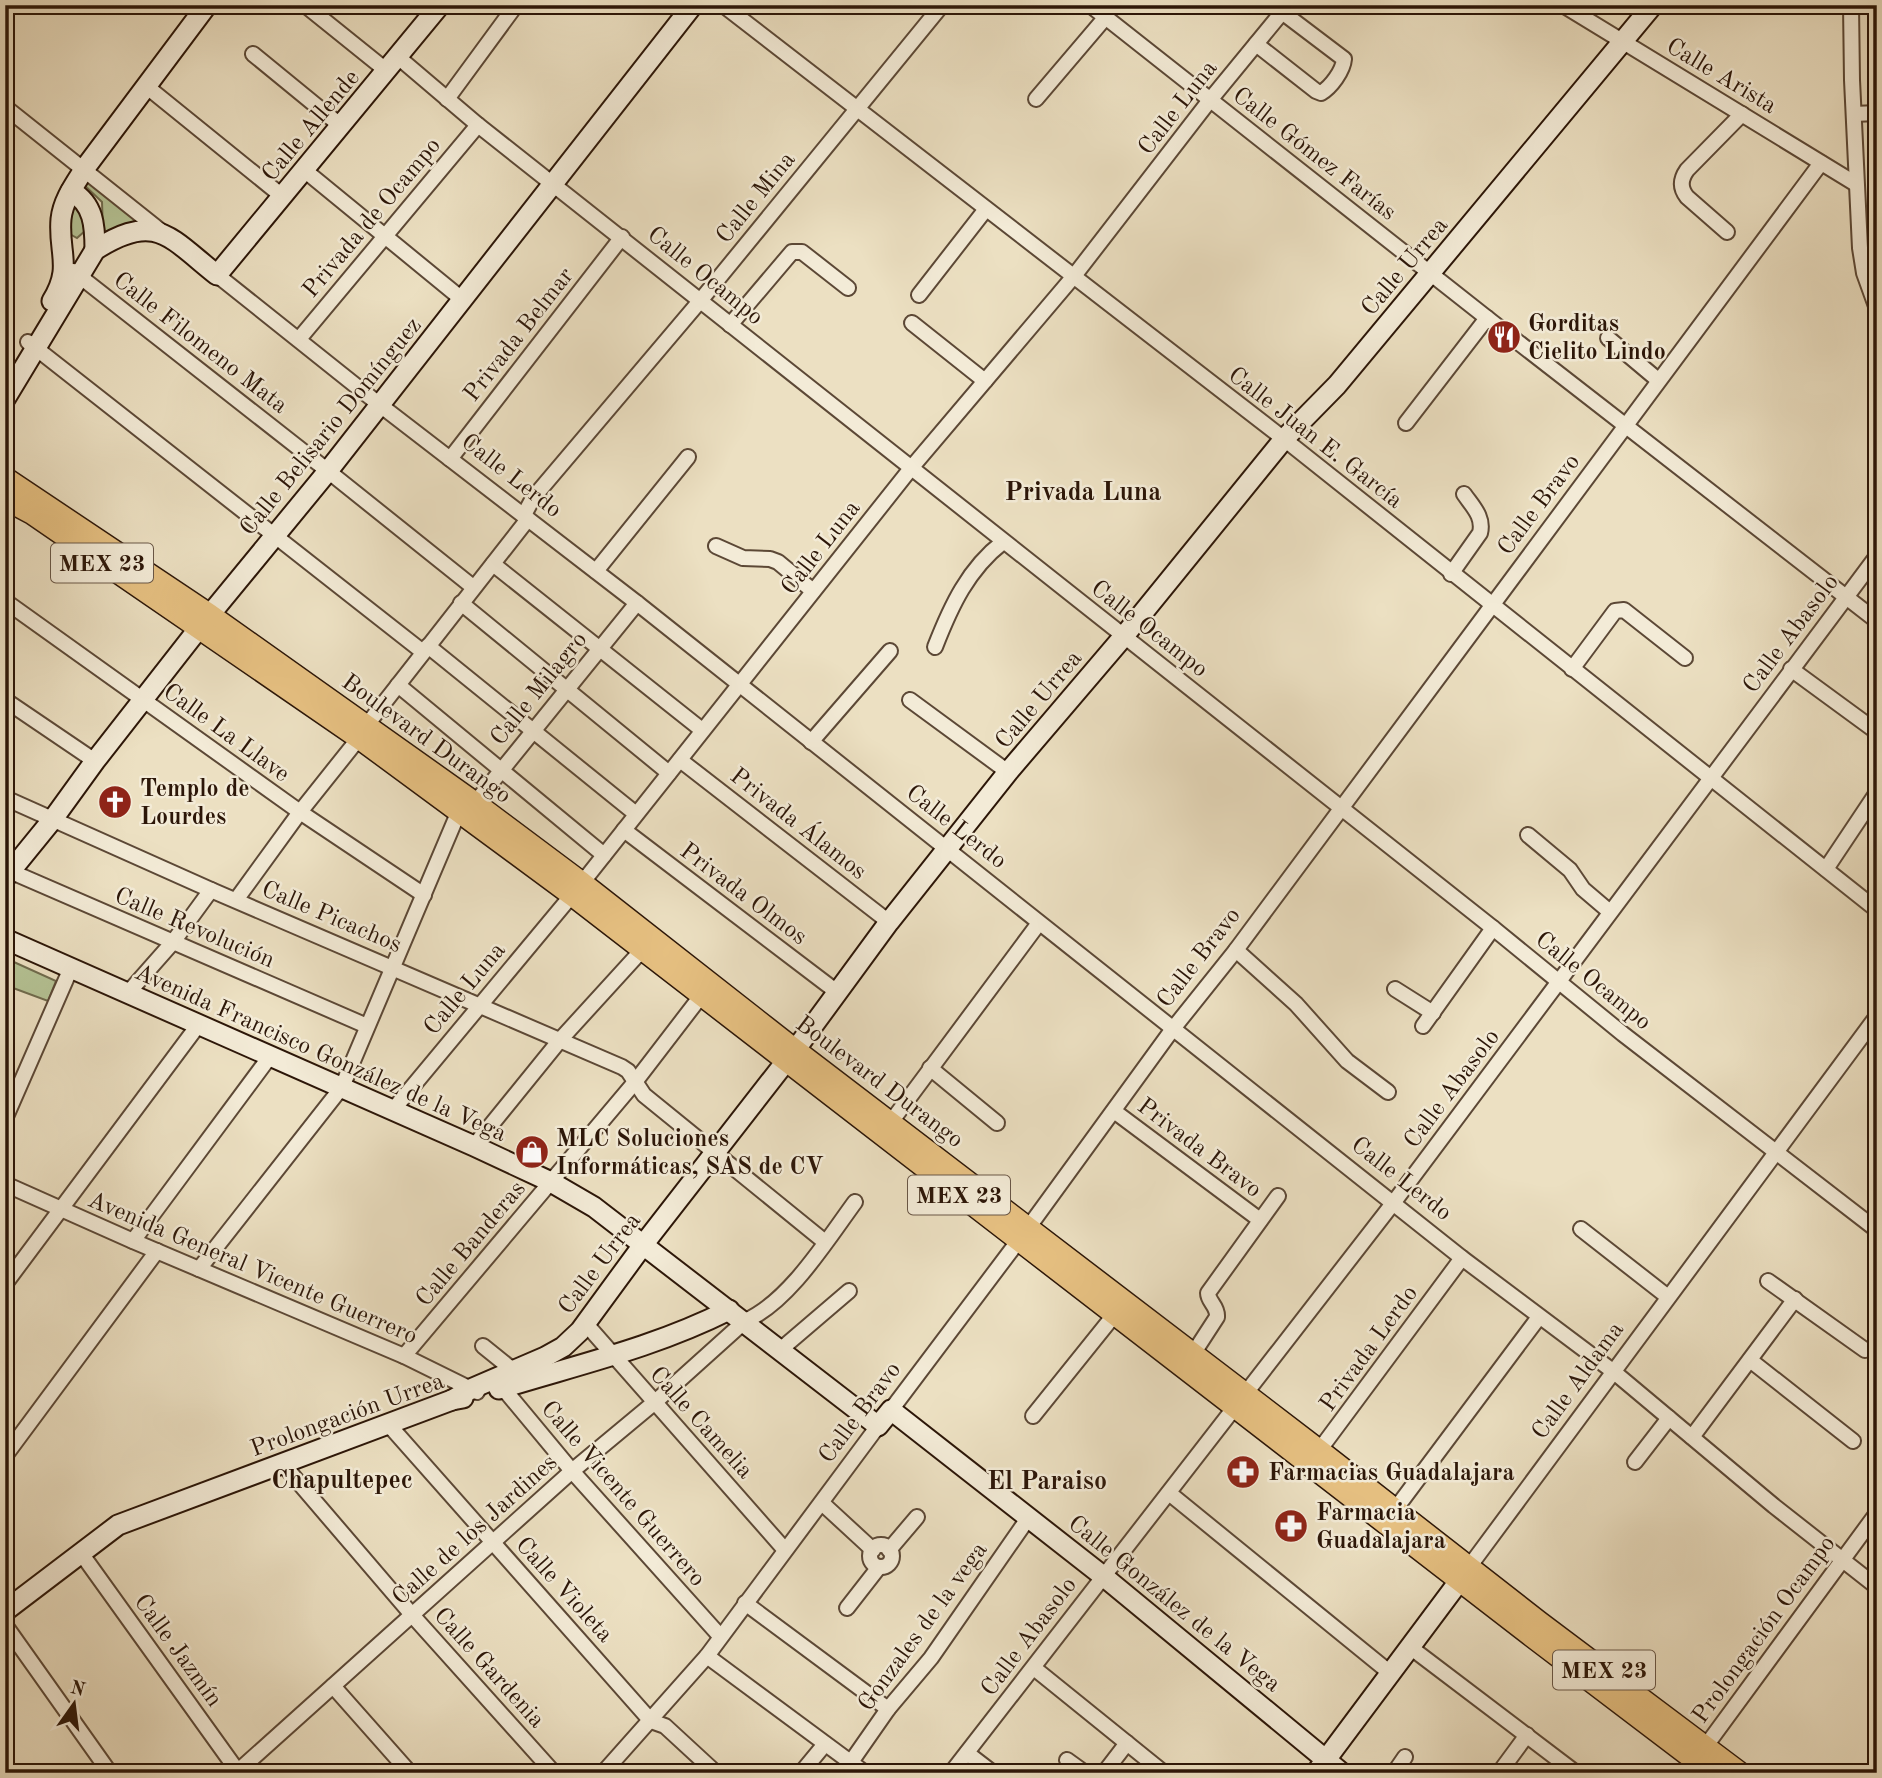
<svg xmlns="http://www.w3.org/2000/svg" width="1882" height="1778" font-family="'Old Standard TT',serif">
  <rect width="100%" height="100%" fill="#ece0c2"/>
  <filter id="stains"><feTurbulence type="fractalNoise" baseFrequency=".00286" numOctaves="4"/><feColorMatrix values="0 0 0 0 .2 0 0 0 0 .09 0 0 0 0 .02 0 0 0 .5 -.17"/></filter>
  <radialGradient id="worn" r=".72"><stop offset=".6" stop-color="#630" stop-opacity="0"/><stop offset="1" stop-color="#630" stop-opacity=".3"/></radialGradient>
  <g fill="#b5c395" stroke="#706c4e" stroke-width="2">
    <polygon points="87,177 138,220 105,232 103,231 102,202 82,183"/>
    <polygon points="72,200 82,206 86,230 77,238 68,233"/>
    <polygon points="5,958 56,981 48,1001 5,985"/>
  </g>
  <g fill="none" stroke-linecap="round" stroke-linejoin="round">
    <g stroke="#5c4836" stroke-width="18">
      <g id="street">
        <polyline points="305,5 387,71"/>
        <polyline points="723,5 1284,439 1877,910"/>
        <polyline points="1090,5 1487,318 1877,621"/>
        <polyline points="1563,5 1856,184"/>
        <polyline points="1851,5 1852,80 1860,248 1864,273 1877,309"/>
        <path d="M1256 44 1316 91 1321 93C1331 87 1343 71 1344 59L1282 12"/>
        <polyline points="253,54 341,126"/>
        <polyline points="398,57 478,125 1493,928 1623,1034 1877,1230"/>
        <polyline points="146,86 282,196"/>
        <polyline points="447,99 516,5"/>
        <polyline points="1036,99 1105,18"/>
        <polyline points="5,107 162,232"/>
        <polyline points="1854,114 1877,113"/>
        <polyline points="303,169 463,300"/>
        <path d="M1727 232 1687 197C1680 188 1680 180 1687 170L1742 114"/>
        <polyline points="73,271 328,471 473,587"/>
        <polyline points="217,275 380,405 637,603 1462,1258 1614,1372 1774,1506 1877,1587"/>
        <polyline points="919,295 986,209"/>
        <polyline points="912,323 985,381"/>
        <polyline points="730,325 792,252 802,252 848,288"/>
        <polyline points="1608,338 1658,380"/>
        <polyline points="299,339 478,125"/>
        <polyline points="28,342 423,652"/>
        <polyline points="1406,423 1487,318"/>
        <polyline points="450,459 622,237"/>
        <polyline points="524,515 533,498 700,301 942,5"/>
        <polyline points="716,546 743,558 770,559 778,562 813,591"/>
        <polyline points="493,564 702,730"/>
        <polyline points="596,571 688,457"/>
        <path d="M1451 574 1480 533C1484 517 1473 507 1464 494"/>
        <polyline points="5,601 300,812 424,895"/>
        <polyline points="461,603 669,773"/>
        <polyline points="428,646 636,814"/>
        <path d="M935 647C951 606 968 569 1003 542"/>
        <polyline points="1572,669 1615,611 1624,610 1685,658"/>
        <polyline points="1791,669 1877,732"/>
        <polyline points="398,685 604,855"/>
        <polyline points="5,700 95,761"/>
        <polyline points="910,700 1008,772"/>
        <polyline points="366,726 528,519"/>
        <polyline points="811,742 890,651"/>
        <polyline points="680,760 889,922"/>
        <polyline points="5,798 211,890 622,1067 628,1071 644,1095 825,1242"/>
        <polyline points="475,803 637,603"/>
        <polyline points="624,830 837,992"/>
        <polyline points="1528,835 1570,870 1583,889 1610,912"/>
        <polyline points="5,869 367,1026"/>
        <polyline points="1826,869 1876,794"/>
        <polyline points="236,900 300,812 359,738"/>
        <polyline points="1236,950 1296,1004 1347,1061 1388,1092"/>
        <polyline points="1395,989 1433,1013"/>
        <polyline points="128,993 173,942 211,890"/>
        <polyline points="1423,1026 1493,928"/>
        <polyline points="930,1068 997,1123"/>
        <polyline points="393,1110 582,883 912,467 1074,276 1210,100 1288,5"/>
        <polyline points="1114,1111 1260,1220"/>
        <polyline points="5,1119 71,968"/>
        <polyline points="891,1122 1039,923"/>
        <polyline points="474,1146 560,1040 643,949"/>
        <polyline points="5,1184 133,1241 404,1356 477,1392"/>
        <polyline points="1581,1229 1668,1297"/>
        <polyline points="133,1241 271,1055"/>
        <polyline points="199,1269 342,1087 459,811"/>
        <polyline points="1768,1281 1865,1350"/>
        <polyline points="5,1284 199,1024"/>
        <polyline points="586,1324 785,1550"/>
        <polyline points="483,1346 514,1371"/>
        <polyline points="780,1350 849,1291"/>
        <path d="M1193 1354 1217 1317C1218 1306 1208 1302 1208 1293L1278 1196"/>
        <polyline points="404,1356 635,1082 701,996"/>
        <polyline points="1750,1360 1853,1441"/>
        <polyline points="498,1382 572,1471 720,1636"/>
        <polyline points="891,1410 1028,1228 1172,1030 1236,950 1821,163"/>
        <polyline points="1033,1416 1115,1314"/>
        <polyline points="389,1425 651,1721 665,1726 716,1773"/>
        <polyline points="1692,1437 1795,1299"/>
        <polyline points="5,1456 157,1251"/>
        <polyline points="1315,1456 1462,1258"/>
        <polyline points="1635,1462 1669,1418"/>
        <polyline points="282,1463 413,1616 554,1773"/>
        <polyline points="1169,1493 1389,1672"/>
        <polyline points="822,1503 873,1550"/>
        <polyline points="1391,1515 1539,1317"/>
        <circle cx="881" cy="1556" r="11"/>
        <polyline points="889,1550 917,1517"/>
        <polyline points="81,1553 239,1773"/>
        <polyline points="1469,1567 1877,1016"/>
        <polyline points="745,1603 888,1709"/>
        <polyline points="847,1608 879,1567"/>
        <polyline points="5,1625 110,1773"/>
        <polyline points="1410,1647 1576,1773"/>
        <polyline points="707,1656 865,1773"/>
        <polyline points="1034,1668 1164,1773"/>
        <polyline points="333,1686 410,1773"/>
        <polyline points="967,1753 993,1773"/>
        <polyline points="1067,1760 1085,1773"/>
        <polyline points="851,1762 888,1709 931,1658 1029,1517"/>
        <path d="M236 1773 572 1471 655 1402 745 1321C789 1302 827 1240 855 1202"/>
        <polyline points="603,1773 707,1656 878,1426"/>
        <polyline points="801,1773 825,1744"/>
        <polyline points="951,1773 1394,1202 1877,556"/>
        <polyline points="1104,1773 1127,1743"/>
        <polyline points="1394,1773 1405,1757"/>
        <polyline points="1499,1773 1527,1735"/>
        <polyline points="1686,1773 1877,1513"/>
      </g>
    </g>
    <g stroke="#2c1608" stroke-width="23">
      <g id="secondary">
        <path d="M71 191C94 204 95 226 95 250"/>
        <path d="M52 301C73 267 58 253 61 219 63 200 75 184 85 168L207 5"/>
        <path d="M5 399 95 250C156 211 169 237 217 275L440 5"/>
        <polyline points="5,878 53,819 95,761 199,628 328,471 693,5"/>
        <polyline points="5,939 474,1146 551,1182 594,1207 878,1426 891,1410 1103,1576 1342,1773"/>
        <path d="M499 1389C580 1364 653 1348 729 1310"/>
        <polyline points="452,1400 473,1388 545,1357 563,1347 580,1331 643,1245 801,1042 889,922 1008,772 1124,636 1284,439 1337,385 1653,5"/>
        <polyline points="5,1611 118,1525 452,1400 463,1398"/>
        <polyline points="1316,1773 1469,1568"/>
      </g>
    </g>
    <g stroke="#2c1608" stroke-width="24">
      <g id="primary">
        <polyline points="5,478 210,615 475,803 582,883 795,1050 1320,1451 1539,1622 1740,1773"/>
        <polyline points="5,499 33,514 359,738 572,895 1529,1634 1712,1773"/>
      </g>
    </g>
    <use href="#street" stroke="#f3ebd7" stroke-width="14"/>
    <use href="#secondary" stroke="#f3ebd7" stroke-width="19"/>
    <use href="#primary" stroke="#e6c081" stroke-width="21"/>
  </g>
  <defs>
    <g id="restaurant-disc" transform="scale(1.75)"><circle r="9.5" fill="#8f2418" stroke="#f3ebd7"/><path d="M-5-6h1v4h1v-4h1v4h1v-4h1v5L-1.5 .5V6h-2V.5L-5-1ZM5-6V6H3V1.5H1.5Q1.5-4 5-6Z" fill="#fff"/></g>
    <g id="church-disc" transform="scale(1.75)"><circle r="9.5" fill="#8f2418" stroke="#f3ebd7"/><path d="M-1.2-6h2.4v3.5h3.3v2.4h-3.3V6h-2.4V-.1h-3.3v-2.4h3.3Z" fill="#fff"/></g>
    <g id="shop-disc" transform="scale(1.75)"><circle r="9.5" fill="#8f2418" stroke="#f3ebd7"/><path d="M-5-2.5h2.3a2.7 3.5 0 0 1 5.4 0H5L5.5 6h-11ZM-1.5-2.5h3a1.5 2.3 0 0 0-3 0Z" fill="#fff"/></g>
    <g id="pharmacy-disc" transform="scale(1.75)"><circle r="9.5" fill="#8f2418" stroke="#f3ebd7"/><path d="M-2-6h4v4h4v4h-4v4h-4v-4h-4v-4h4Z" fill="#fff"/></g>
  </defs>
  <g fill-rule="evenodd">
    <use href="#restaurant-disc" x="1504" y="337"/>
    <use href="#church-disc" x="115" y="802"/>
    <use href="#shop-disc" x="532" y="1152"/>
    <use href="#pharmacy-disc" x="1243" y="1472"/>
    <use href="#pharmacy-disc" x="1291" y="1526"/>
  </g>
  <g text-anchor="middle" stroke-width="5" stroke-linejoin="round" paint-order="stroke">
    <g fill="#f3ebd7" stroke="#685646" stroke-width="2">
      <rect x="51" y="543.5" width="102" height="39" rx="5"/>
      <rect x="908" y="1175.5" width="102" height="39" rx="5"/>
      <rect x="1553" y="1650.5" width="102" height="39" rx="5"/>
    </g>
    <g font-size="23" font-weight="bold" fill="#2c1608">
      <text x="102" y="571">MEX 23</text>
      <text x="959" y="1203">MEX 23</text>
      <text x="1604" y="1678">MEX 23</text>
    </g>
    <g font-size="24" fill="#2c1608" stroke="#f3ebd7">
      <text transform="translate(1722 75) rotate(31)" y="8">Calle Arista</text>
      <text transform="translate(1177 107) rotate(-52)" y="8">Calle Luna</text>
      <text transform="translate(310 125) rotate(-50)" y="8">Calle Allende</text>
      <text transform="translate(1315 153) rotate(38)" y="8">Calle Gómez Farías</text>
      <text transform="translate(755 197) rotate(-51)" y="8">Calle Mina</text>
      <text transform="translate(371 217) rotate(-50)" y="8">Privada de Ocampo</text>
      <text transform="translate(1404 266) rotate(-50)" y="8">Calle Urrea</text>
      <text transform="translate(706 275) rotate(39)" y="8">Calle Ocampo</text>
      <text transform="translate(518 334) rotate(-52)" y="8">Privada Belmar</text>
      <text transform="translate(201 342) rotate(38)" y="8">Calle Filomeno Mata</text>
      <text transform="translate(330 426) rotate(-51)" y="8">Calle Belisario Domínguez</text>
      <text transform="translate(1316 437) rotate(38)" y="8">Calle Juan E. García</text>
      <text transform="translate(512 475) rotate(38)" y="8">Calle Lerdo</text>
      <text transform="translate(1538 504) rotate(-53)" y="8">Calle Bravo</text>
      <text transform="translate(820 547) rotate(-52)" y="8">Calle Luna</text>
      <text transform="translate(1150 628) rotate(38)" y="8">Calle Ocampo</text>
      <text transform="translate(1790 633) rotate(-53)" y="8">Calle Abasolo</text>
      <text transform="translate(538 688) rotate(-51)" y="8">Calle Milagro</text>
      <text transform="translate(1038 699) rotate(-50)" y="8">Calle Urrea</text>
      <text transform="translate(227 732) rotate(36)" y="8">Calle La Llave</text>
      <text transform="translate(427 738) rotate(36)" y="8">Boulevard Durango</text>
      <text transform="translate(799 823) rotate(38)" y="8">Privada Álamos</text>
      <text transform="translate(957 826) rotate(38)" y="8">Calle Lerdo</text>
      <text transform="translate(744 893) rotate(37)" y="8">Privada Olmos</text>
      <text transform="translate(332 916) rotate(23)" y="8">Calle Picachos</text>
      <text transform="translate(195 927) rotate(23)" y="8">Calle Revolución</text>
      <text transform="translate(1198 957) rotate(-52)" y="8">Calle Bravo</text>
      <text transform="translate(1594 980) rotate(39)" y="8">Calle Ocampo</text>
      <text transform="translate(464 988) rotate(-50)" y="8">Calle Luna</text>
      <text transform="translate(321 1052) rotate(24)" y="8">Avenida Francisco González de la Vega</text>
      <text transform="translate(880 1081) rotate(37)" y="8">Boulevard Durango</text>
      <text transform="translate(1451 1088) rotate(-53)" y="8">Calle Abasolo</text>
      <text transform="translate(1200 1147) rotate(37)" y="8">Privada Bravo</text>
      <text transform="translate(1402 1178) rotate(38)" y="8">Calle Lerdo</text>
      <text transform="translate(470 1243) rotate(-50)" y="8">Calle Banderas</text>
      <text transform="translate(599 1263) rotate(-53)" y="8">Calle Urrea</text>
      <text transform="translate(253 1267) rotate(23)" y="8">Avenida General Vicente Guerrero</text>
      <text transform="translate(1368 1348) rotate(-54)" y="8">Privada Lerdo</text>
      <text transform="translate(1577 1380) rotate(-54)" y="8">Calle Aldama</text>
      <text transform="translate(859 1412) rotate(-53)" y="8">Calle Bravo</text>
      <text transform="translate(347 1414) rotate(-20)" y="8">Prolongación Urrea</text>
      <text transform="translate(702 1422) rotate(48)" y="8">Calle Camelia</text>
      <text transform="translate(624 1493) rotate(49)" y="8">Calle Vicente Guerrero</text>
      <text transform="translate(474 1529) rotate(-42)" y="8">Calle de los Jardines</text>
      <text transform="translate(565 1589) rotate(48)" y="8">Calle Violeta</text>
      <text transform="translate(1175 1603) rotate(39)" y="8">Calle González de la Vega</text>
      <text transform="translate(922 1626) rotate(-54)" y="8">Gonzales de la vega</text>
      <text transform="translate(1763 1629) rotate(-54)" y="8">Prolongación Ocampo</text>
      <text transform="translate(1028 1636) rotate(-53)" y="8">Calle Abasolo</text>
      <text transform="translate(179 1650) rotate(54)" y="8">Calle Jazmín</text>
      <text transform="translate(490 1667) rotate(48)" y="8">Calle Gardenia</text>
    </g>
    <g font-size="24" font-weight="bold" fill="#2c1608" stroke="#f3ebd7" text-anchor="start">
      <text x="1528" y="331">Gorditas<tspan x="1528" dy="28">Cielito Lindo</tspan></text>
      <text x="140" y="796">Templo de<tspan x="140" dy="28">Lourdes</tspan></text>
      <text x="556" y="1146">MLC Soluciones<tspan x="556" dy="28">Informáticas, SAS de CV</tspan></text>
      <text x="1268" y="1480">Farmacias Guadalajara</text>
      <text x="1316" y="1520">Farmacia<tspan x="1316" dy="28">Guadalajara</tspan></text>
    </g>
    <g font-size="26" font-weight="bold" fill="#2c1608" stroke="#f3ebd7">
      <text x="1083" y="500">Privada Luna</text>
      <text x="342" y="1488">Chapultepec</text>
      <text x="1047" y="1489">El Paraiso</text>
    </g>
  </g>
  <rect width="1882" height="1778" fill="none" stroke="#ece0c2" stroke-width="28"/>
  <rect x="7" y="7" width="1868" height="1764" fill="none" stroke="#2c1608" stroke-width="3.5"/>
  <rect x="14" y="14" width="1854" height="1750" fill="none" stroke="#2c1608" stroke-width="2"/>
  <g transform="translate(74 1704) rotate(14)" stroke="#f3ebd7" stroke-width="5" paint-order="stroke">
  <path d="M0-5L12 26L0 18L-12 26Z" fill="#2c1608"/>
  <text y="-10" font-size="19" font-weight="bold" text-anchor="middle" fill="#2c1608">N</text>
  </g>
  <rect width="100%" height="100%" filter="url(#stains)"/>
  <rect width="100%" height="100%" fill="url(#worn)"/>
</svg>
